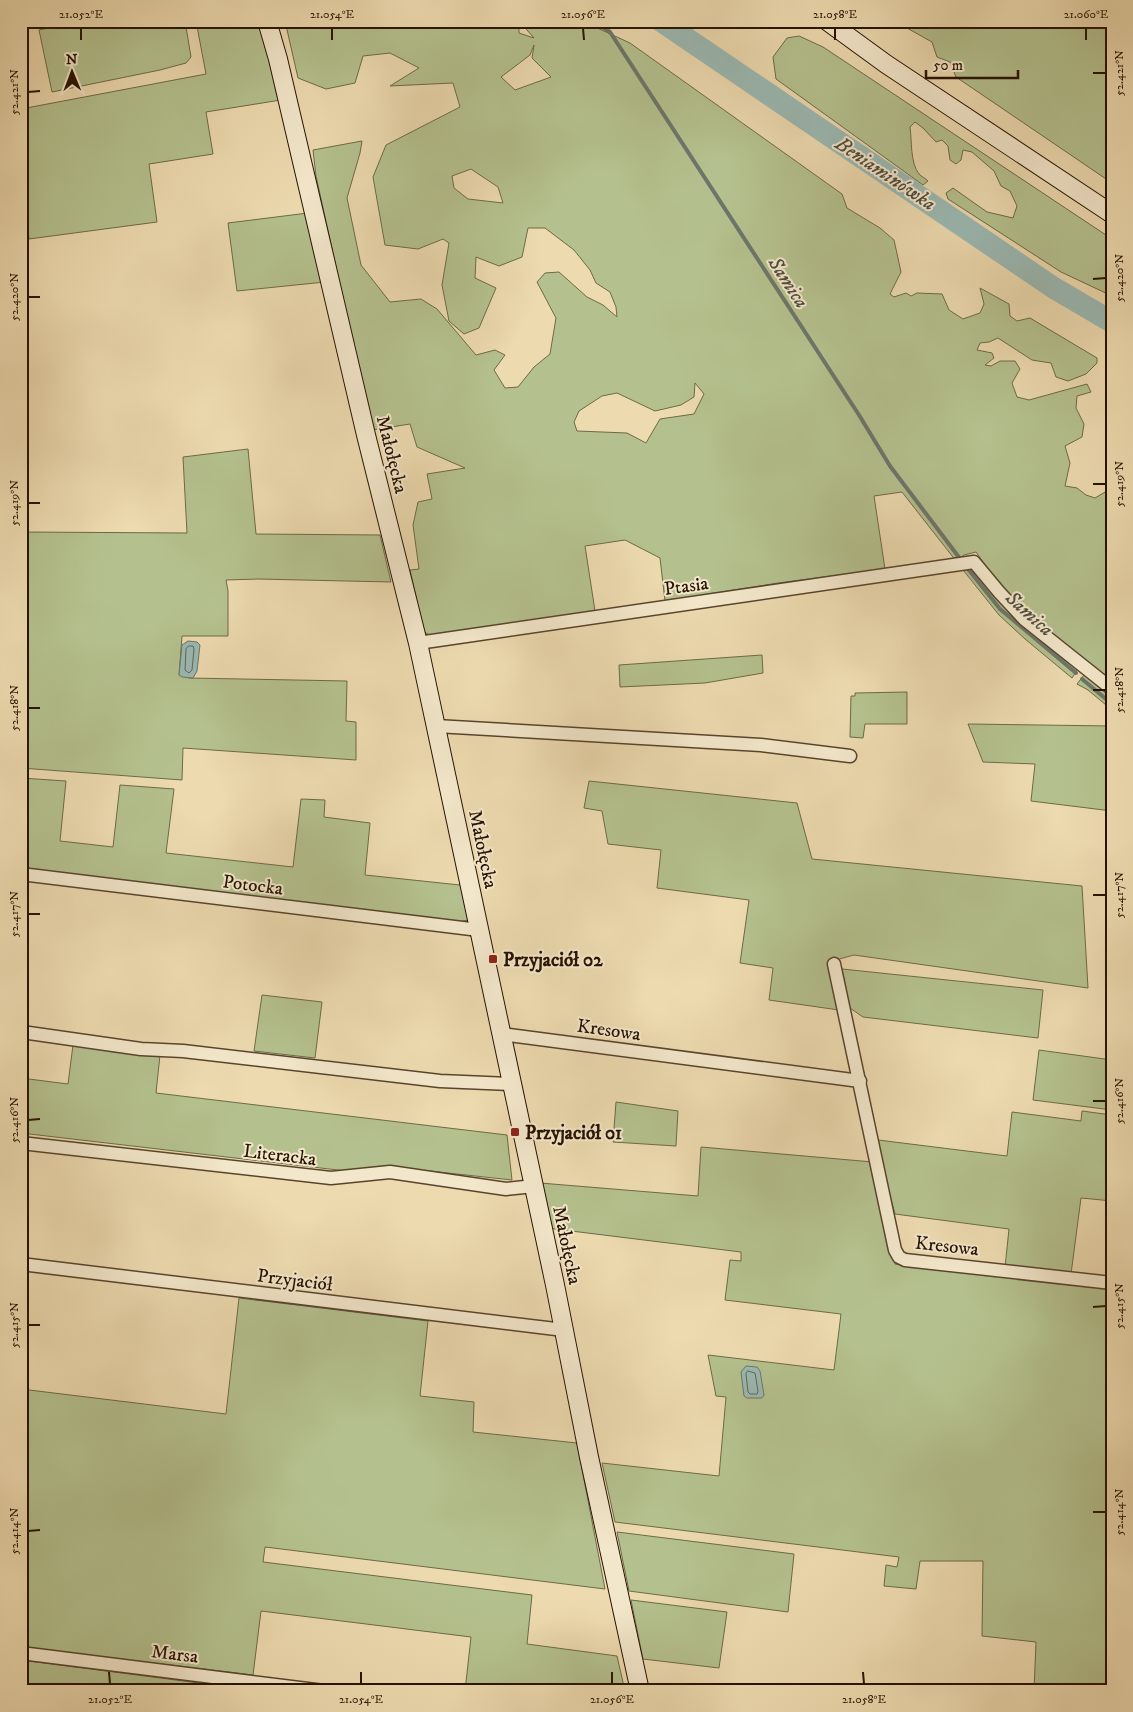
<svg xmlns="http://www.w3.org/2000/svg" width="1133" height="1712" font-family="'IM FELL DW Pica',serif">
  <rect width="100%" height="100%" fill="#eddaaf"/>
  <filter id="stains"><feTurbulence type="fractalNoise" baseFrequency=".004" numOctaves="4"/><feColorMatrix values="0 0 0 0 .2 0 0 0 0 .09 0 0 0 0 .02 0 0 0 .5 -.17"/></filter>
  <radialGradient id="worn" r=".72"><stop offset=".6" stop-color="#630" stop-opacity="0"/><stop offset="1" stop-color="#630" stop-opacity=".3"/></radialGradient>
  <g fill="#b4c18e" stroke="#6d6a47" fill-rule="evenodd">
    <polygon points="79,21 185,21 191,57 186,63 160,70 52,92 39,30"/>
    <polygon points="196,21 259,21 281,100 206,112 213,154 149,164 157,222 29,239 23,184 21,184 21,109 206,74"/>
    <path d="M285 21H519V33L534 38 519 21H582L630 43 842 194 847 208 880 228 894 240 901 272 890 294 894 297 906 293 911 296 917 293 942 294 949 310 963 319 980 313 984 304 980 288 1009 304 1010 316 1017 321 1030 318 1097 358V363L1086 374 1068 381 1056 377 1051 363 1032 360 998 338 989 342 980 343 977 350 992 353 994 358 985 365 991 366 1000 361H1015L1020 369 1012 383 1017 397 1029 400 1087 384 1091 392 1077 396 1076 408 1084 424 1082 437 1065 446 1070 463 1065 486 1077 488 1086 495 1095 498 1112 488V682L1009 600 976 552 964 555 956 561 902 492 874 496 885 569 778 583 665 601 660 558 625 540 585 546 595 611 430 635 424 632 410 570 419 569 413 525 418 502 432 499 427 474 465 468 417 447 410 424 372 430 316 176 313 150 362 141 360 153 347 198 361 265 390 302 421 299 437 309 476 355 495 350 505 355 494 370 505 388 518 387 534 367 550 354 556 318 537 282 545 273 559 272 587 297 603 305 617 317 616 307 610 292 596 283 590 270 574 250 545 228H528L522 257 499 266 476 257 475 278 496 288 479 328 464 334 449 321 442 285 449 243 443 239 418 249 385 245 373 177 386 145 460 107 453 83 390 86 419 68 390 53 363 56 355 83 326 89 298 78ZM534 45 532 58 551 77 515 90 501 77 530 55ZM471 169 498 187 503 203 468 199 454 188 452 176ZM695 383 704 394 694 414 660 419 646 443 627 433 577 431 574 422 579 411 602 396 617 393 655 411 681 405 694 397Z"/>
    <polygon points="854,21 1112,21 1112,183 956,77 950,62 937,57 932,42 898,23 888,22 878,28"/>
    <path d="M799 36 823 47 1112 239V296L1061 272 948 199 946 193 953 188 987 212 1013 218 1017 206 1010 191 1001 186 994 171 972 152 963 150 961 160 956 164 950 160 948 146 942 140 936 142 923 128 915 122 910 127C912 140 910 163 919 174 921 176 926 179 928 181L923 185 776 79 773 57 787 38Z"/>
    <polygon points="308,213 325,282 237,291 228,223"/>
    <polygon points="248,449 256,534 380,535 391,582 258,579 226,580 228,591 228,636 182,636 179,675 189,678 347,681 346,721 356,722 356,760 183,748 182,780 21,768 21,532 187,533 183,457"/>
    <polygon points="971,567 1078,669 1072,678 1025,639 999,615 963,570"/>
    <polygon points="762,655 763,673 705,683 620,687 619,665"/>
    <polygon points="1084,675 1112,697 1112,710 1088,690 1077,684"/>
    <polygon points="907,692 907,724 865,724 863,738 850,737 851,696 855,696 855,693"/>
    <polygon points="968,724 1112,726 1112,811 1031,801 1035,764 983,762"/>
    <polygon points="21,778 66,781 60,841 113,847 120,785 174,789 166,853 293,867 301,799 325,800 324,817 370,823 365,875 460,885 468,905 469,920 450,923 21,869"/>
    <polygon points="589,781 797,803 812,859 1082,886 1088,988 854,955 828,962 839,1010 769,1000 773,968 740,963 749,900 657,888 661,850 608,844 602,811 584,808"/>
    <polygon points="842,969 1043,990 1038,1038 863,1017 850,1008"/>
    <polygon points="262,995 322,1002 315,1058 254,1051"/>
    <polygon points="73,1045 160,1055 156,1093 507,1135 512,1180 384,1166 355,1172 21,1133 21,1078 68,1084"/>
    <polygon points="1039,1050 1112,1060 1112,1110 1033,1100"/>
    <polygon points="616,1102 678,1111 676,1146 613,1142"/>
    <polygon points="1082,1111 1112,1115 1112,1201 1081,1198 1071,1274 1005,1267 1009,1229 895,1214 883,1171 878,1140 1007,1156 1012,1112 1081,1121"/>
    <polygon points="701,1147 873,1162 895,1264 1112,1286 1112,1691 1034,1691 1036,1642 982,1636 983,1561 920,1561 916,1589 884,1586 886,1565 897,1567 899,1557 615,1522 602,1463 719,1476 726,1397 716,1396 708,1355 834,1370 841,1314 725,1300 730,1260 741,1261 741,1252 547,1228 540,1183 698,1196"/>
    <polygon points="239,1298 428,1321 420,1396 474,1402 473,1432 577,1443 605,1589 265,1547 263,1562 532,1595 527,1644 617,1656 625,1691 465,1691 471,1637 261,1611 253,1675 21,1647 21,1389 226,1414"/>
    <polygon points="617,1532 794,1554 788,1612 629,1591"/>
    <polygon points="631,1600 727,1612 719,1668 643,1659"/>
    <polygon points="21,1660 222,1686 221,1691 21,1691"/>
    <polygon points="863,1685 910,1691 863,1691"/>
  </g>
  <g fill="#9bb9b3" stroke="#6c766b">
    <polygon points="188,641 197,642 200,645 197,671 193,678 182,677 179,675 182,645"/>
    <polygon points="746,1366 757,1367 760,1371 764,1395 762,1398 747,1398 744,1396 741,1372"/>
  </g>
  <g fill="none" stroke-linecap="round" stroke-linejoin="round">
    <g stroke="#60665a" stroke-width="1">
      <polygon points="189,646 193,646 194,649 192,670 189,673 185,670 186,649"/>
      <polygon points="748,1371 755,1373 758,1391 757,1394 750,1394 748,1392 746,1374"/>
    </g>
    <g stroke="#6c766b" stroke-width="4">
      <polyline points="593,21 610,32 859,415 890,466 961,560"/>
      <polyline points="968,569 1000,609 1076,673"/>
      <polyline points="1082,679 1112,704"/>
    </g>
    <polyline stroke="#9bb9b3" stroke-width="22" points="661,21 1054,288 1112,322"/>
    <g stroke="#58442c" stroke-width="15">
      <g id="street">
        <polyline points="418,643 974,562 999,592 1024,619 1112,689"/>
        <polyline points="436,726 761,745 850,756"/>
        <polyline points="21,874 479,930"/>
        <polyline points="834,964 895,1250 899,1257 905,1260 1112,1283"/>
        <polyline points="29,1033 141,1049 183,1051 440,1081 512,1084"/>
        <polyline points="501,1034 860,1081"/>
        <polyline points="21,1143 331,1178 390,1172 506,1189 534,1186"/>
        <polyline points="21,1264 564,1330"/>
        <polyline points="21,1653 324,1691"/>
      </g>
    </g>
    <g stroke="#261200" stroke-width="20">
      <g id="secondary">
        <polyline points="267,21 278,59 366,435 418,643 555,1285 589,1457 640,1691"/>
        <polyline points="827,21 886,64 1112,214"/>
      </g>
    </g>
    <use href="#street" stroke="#f3e7cb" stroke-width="12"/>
    <use href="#secondary" stroke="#f3e7cb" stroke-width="18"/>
  </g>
  <path fill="none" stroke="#261200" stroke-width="2" d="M81 28V40M332 28V40M583 28 584 40M835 28V40M1086 28V40M1093 73H1106M28 92 40 91M1093 279 1106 278M28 297H40M1093 484H1106M28 503H40M1093 690H1106M28 708H40M1093 895H1106M28 914H40M1093 1101H1106M28 1120 40 1119M1093 1307 1106 1306M28 1325H40M1093 1512H1106M28 1531 40 1530M109 1672 110 1684M361 1672V1684M612 1672V1684M863 1672 864 1684"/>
  <g fill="#8f2418" stroke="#f3e7cb" stroke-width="2">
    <rect x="488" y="954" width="10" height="10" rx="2.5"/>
    <rect x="510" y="1127" width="10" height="10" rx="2.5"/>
  </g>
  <g text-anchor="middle" stroke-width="4" stroke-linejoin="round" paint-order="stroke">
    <g font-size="19" fill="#261200" stroke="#f3e7cb">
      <text transform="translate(393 454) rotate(76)" y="7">Małołęcka</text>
      <text transform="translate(686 585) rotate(-8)" y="7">Ptasia</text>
      <text transform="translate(484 849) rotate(78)" y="7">Małołęcka</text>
      <text transform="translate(253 884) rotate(7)" y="7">Potocka</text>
      <text transform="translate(609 1029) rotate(8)" y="7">Kresowa</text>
      <text transform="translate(280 1154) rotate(7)" y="7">Literacka</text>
      <text transform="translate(568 1245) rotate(78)" y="7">Małołęcka</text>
      <text transform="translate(947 1245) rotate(6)" y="7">Kresowa</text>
      <text transform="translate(295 1279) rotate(7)" y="7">Przyjaciół</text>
      <text transform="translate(175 1653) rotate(7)" y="7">Marsa</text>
    </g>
    <g font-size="19" font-weight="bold" fill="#261200" stroke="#f3e7cb" text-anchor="start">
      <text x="503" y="966">Przyjaciół 02</text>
      <text x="525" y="1139">Przyjaciół 01</text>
    </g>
    <g font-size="20" font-style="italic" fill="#4f4c3f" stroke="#f3e7cb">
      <text transform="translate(886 173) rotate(34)" y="7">Beniaminówka</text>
      <text transform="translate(789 282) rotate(57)" y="7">Samica</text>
      <text transform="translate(1030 613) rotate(42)" y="7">Samica</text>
    </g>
  </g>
  <rect width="1133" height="1712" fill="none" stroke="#eddaaf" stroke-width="55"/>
  <g transform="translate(72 72) rotate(359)" stroke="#f3e7cb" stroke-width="4" paint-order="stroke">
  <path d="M0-4L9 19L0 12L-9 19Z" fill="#261200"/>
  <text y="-8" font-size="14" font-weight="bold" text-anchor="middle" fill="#261200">N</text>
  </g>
  <path d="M926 70v8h92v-8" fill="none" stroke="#261200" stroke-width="2.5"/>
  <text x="933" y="70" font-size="15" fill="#261200" stroke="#f3e7cb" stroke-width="4" paint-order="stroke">50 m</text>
  <rect x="28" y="28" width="1078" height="1656" fill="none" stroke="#261200" stroke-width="2"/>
  <g font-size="12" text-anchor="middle" fill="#261200">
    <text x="81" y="18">21.052°E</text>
    <text x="332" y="18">21.054°E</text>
    <text x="583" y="18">21.056°E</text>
    <text x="835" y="18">21.058°E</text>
    <text x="1086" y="18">21.060°E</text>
    <text transform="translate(1119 73) rotate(-90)" y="4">52.421°N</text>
    <text transform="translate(14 92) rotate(-90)" y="4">52.421°N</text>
    <text transform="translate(1119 278) rotate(-90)" y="4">52.420°N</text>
    <text transform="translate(14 297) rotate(-90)" y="4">52.420°N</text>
    <text transform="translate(1119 484) rotate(-90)" y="4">52.419°N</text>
    <text transform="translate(14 503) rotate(-90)" y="4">52.419°N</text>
    <text transform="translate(1119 690) rotate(-90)" y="4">52.418°N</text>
    <text transform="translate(14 708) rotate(-90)" y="4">52.418°N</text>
    <text transform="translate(1119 895) rotate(-90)" y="4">52.417°N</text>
    <text transform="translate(14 914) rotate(-90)" y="4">52.417°N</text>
    <text transform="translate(1119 1101) rotate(-90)" y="4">52.416°N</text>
    <text transform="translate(14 1120) rotate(-90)" y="4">52.416°N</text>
    <text transform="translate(1119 1306) rotate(-90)" y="4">52.415°N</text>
    <text transform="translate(14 1325) rotate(-90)" y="4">52.415°N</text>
    <text transform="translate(1119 1512) rotate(-90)" y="4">52.414°N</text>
    <text transform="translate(14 1531) rotate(-90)" y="4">52.414°N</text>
    <text x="110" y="1703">21.052°E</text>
    <text x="361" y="1703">21.054°E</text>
    <text x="612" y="1703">21.056°E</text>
    <text x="864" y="1703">21.058°E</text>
  </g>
  <rect width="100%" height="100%" filter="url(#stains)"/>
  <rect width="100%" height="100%" fill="url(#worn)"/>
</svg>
